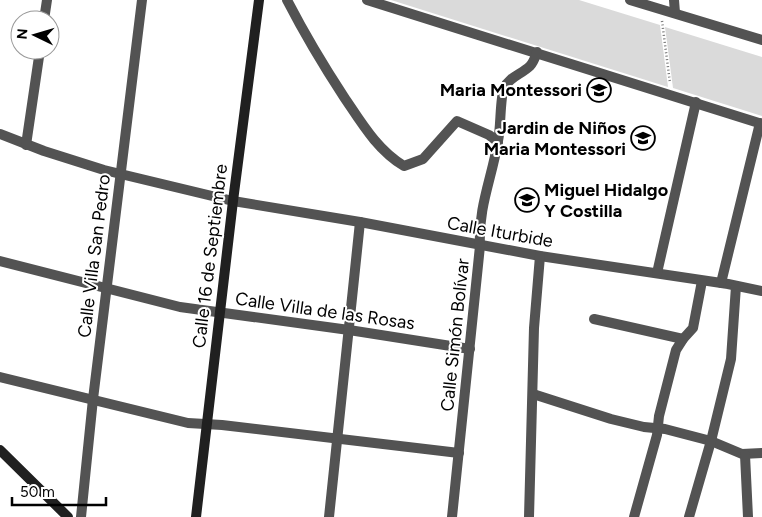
<svg xmlns="http://www.w3.org/2000/svg" width="762" height="517" font-family="Figtree,sans-serif">
  <rect width="100%" height="100%" fill="#fff"/>
  <g fill="#dadada">
    <polygon points="391,0 579,0 660,25 668,87"/>
    <polygon points="665,27 762,57 762,116 673,88"/>
  </g>
  <g fill="none" stroke-linecap="round" stroke-linejoin="round">
    <polyline stroke="#757575" stroke-width="2.5" stroke-dasharray="1 2.5" stroke-linecap="butt" points="662,21 670,83"/>
    <g stroke="#535353" stroke-width="10">
      <path d="M287 0C304 33 323 65 344 97 361 122 377 150 404 166L423 159 457 121 489 135 498 142"/>
      <polyline points="367,0 762,124"/>
      <polyline points="630,0 762,40"/>
      <polyline points="674,0 675,13"/>
      <polyline points="44,20 47,0"/>
      <polyline points="0,134 44,151 104,170 233,201 360,222 540,256 728,284 762,291"/>
      <polyline points="26,145 40,50"/>
      <polyline points="0,261 180,307 349,330 470,349"/>
      <polyline points="657,273 696,102"/>
      <polyline points="721,283 760,123"/>
      <polyline points="594,319 683,339"/>
      <polyline points="0,377 188,423 222,425 459,453"/>
      <polyline points="533,394 611,419 644,427 665,429 711,441 742,454 762,453"/>
      <polyline points="745,455 748,517"/>
      <polyline points="81,517 93,399 142,0"/>
      <polyline points="329,517 360,222"/>
      <path d="M452 517 480 246C478 207 492 178 498 141 501 128 500 97 504 88 509 77 522 74 530 66 534 62 535 57 537 52"/>
      <polyline points="529,517 534,328 540,256"/>
      <polyline points="634,517 657,435 659,416 676,350 683,339 693,328 702,281"/>
      <polyline points="689,517 711,441 731,359 736,286"/>
    </g>
    <g stroke="#202020" stroke-width="10">
      <polyline points="0,450 68,517"/>
      <polyline points="196,517 233,201 259,0"/>
    </g>
  </g>
  <defs>
    <g id="school-ring" transform="scale(1.25)"><circle r="9.5" fill="#fff" stroke="#000" stroke-width="1.5"/><path d="M0-5L7-2L0 1L-7-2ZM-4 1L0 2.5L4 1V4Q0 6-4 4Z" fill="#000"/></g>
  </defs>
  <g fill-rule="evenodd">
    <use href="#school-ring" x="599" y="90"/>
    <use href="#school-ring" x="643" y="138"/>
    <use href="#school-ring" x="527" y="200"/>
  </g>
  <g text-anchor="middle" stroke-width="4" stroke-linejoin="round" paint-order="stroke">
    <g font-size="18" font-weight="bold" fill="#000" stroke="#fff" text-anchor="end">
      <text x="582" y="96">Maria Montessori</text>
      <text x="626" y="134">Jardin de Niños<tspan x="626" dy="21">Maria Montessori</tspan></text>
      <text x="544" y="196" text-anchor="start">Miguel Hidalgo<tspan x="544" dy="21">Y Costilla</tspan></text>
    </g>
    <g font-size="18" fill="#000" stroke="#fff">
      <text transform="translate(500 232) rotate(10)" y="6">Calle Iturbide</text>
      <text transform="translate(94 256) rotate(-83)" y="6">Calle Villa San Pedro</text>
      <text transform="translate(210 256) rotate(-83)" y="6">Calle 16 de Septiembre</text>
      <text transform="translate(325 311) rotate(8)" y="6">Calle Villa de las Rosas</text>
      <text transform="translate(455 335) rotate(-84)" y="6">Calle Simón Bolívar</text>
    </g>
  </g>
  <g transform="translate(35 35) rotate(275)"><circle r="24" fill="#ffffff" stroke="#999999"/>
  <path d="M0-4L9 19L0 12L-9 19Z" fill="#000000"/>
  <text y="-8" font-size="14" font-weight="bold" text-anchor="middle" fill="#000000">N</text>
  </g>
  <path d="M12 497v8h94v-8" fill="none" stroke="#000000" stroke-width="2.5"/>
  <text x="20" y="497" font-size="15" fill="#000000" stroke="#ffffff" stroke-width="4" paint-order="stroke">50 m</text>
</svg>
